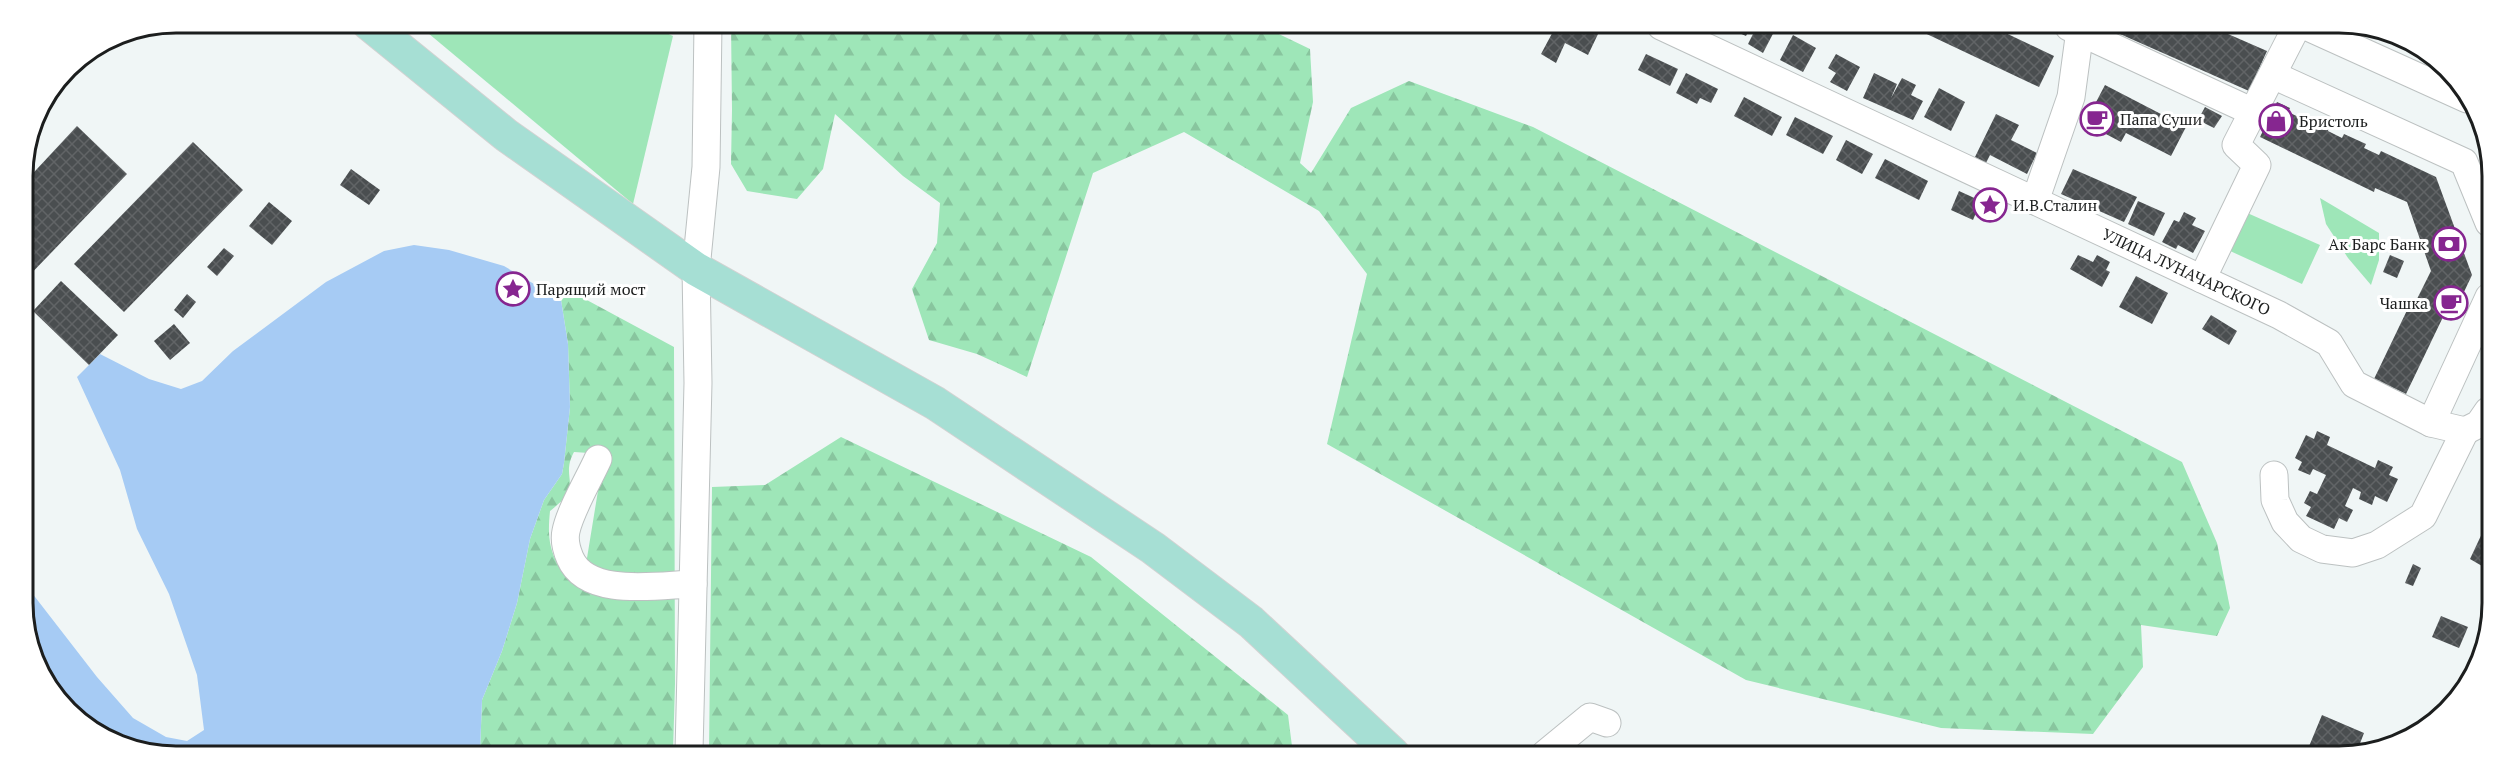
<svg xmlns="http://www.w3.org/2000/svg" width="2515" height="779" font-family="'PT Serif',serif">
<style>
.green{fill:#9ee6b8}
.forest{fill:url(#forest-firs);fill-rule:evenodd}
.water{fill:#a6cbf4}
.building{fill:url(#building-cross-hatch)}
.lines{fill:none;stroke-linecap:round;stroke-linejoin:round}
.minor-casing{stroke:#bcc1c1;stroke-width:29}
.major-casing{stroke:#d2d2d2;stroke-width:35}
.minor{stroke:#fff;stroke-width:27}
.major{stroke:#a6dfd4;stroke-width:33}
.labels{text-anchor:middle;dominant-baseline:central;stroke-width:6;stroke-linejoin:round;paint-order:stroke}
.poi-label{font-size:16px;fill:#1c1e1e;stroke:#fff;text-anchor:start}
.street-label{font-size:16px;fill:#1c1e1e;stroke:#fff}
.rim{fill:none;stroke:#1c1e1e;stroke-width:3}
</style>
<defs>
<pattern id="forest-firs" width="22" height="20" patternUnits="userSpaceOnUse" patternTransform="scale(1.5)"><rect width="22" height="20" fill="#9ee6b8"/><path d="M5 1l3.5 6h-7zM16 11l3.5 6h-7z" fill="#88c59e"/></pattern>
<pattern id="building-cross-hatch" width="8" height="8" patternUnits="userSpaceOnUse" patternTransform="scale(1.5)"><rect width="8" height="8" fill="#4a4e50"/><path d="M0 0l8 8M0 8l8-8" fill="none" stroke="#616466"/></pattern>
</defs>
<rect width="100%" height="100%" fill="#f0f6f6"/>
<g class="green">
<path d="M 416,23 L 646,24 L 673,36 L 633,204 Z"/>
<path d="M 2320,198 L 2379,233 L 2379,260 L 2371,285 L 2348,258 L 2326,224 Z"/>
<path d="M 2245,212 L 2320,245 L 2302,284 L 2228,250 Z"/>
</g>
<g class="forest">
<path d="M 731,24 L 1260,25 L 1310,49 L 1313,102 L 1300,163 L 1311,173 L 1351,108 L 1409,81 L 1533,127 L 2182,462 L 2217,543 L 2230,608 L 2217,636 L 2141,625 L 2143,667 L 2093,734 L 1941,728 L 1746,680 L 1327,444 L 1367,274 L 1319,211 L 1184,132 L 1093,173 L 1027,377 L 977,354 L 929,340 L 912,289 L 937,243 L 940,203 L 903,176 L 835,114 L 823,169 L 797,199 L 747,191 L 731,164 L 732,110 Z"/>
<path d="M 572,292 L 674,347 L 675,684 L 673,752 L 480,752 L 482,700 L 502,651 L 517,603 L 530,539 L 544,500 L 562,474 L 564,463 L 570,407 L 568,344 L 561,300 ZM 574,452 L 604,454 L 587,558 L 558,565 C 548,546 548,532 550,511 C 586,484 559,480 574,452 Z"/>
<path d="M 841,437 L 1091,557 L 1288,715 L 1293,754 L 709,752 L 712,487 L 765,485 Z"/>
</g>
<path class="water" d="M 414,245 L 449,250 L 504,266 L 561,300 L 568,344 L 570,407 L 564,463 L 562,474 L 544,500 L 530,539 L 517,603 L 502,651 L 482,700 L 480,752 L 136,751 L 61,705 L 25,633 L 25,584 L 97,677 L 133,718 L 166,737 L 187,741 L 204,730 L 197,675 L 169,594 L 137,529 L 120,470 L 77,377 L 100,354 L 149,379 L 181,389 L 202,381 L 233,351 L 326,282 L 384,251 Z"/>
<g class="building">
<path d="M 1556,26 L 1586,26 L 1599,32 L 1588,55 L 1565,43 L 1556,63 L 1541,54 Z"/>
<path d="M 1723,26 L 1751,26 L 1746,36 Z"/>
<path d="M 1757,26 L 1777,26 L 1763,53 L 1748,44 Z"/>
<path d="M 1912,27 L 1993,27 L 2054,56 L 2039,87 Z"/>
<path d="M 2104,27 L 2212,27 L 2267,51 L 2249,91 Z"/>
<path d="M 1793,35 L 1816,48 L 1803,72 L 1780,60 Z"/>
<path d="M 1646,54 L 1678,69 L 1670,86 L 1638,70 Z"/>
<path d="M 1836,54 L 1860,67 L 1847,91 L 1830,82 L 1836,73 L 1828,68 Z"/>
<path d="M 1686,73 L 1718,89 L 1711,103 L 1700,98 L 1697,104 L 1676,93 Z"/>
<path d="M 1874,73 L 1897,84 L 1891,98 L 1902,78 L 1916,85 L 1911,95 L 1923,101 L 1913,120 L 1863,98 Z"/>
<path d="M 2105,85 L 2186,127 L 2171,156 L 2126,133 L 2121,142 L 2085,123 Z"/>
<path d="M 1939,88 L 1965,102 L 1951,131 L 1924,117 Z"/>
<path d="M 1744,97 L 1782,117 L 1772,136 L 1734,116 Z"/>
<path d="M 2277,102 L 2290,108 L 2288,112 L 2305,120 L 2306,116 L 2329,127 L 2328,131 L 2342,138 L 2344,134 L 2366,144 L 2364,148 L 2379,155 L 2381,151 L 2436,177 L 2472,275 L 2463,294 L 2460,292 L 2447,319 L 2443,317 L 2406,394 L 2374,379 L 2411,302 L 2415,303 L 2431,271 L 2407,202 L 2375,188 L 2374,192 L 2260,137 Z"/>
<path d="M 2205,107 L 2222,116 L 2214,128 L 2198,120 Z"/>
<path d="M 1996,114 L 2019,125 L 2011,140 L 2037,153 L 2027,174 L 1990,155 L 1986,163 L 1975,157 Z"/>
<path d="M 1795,117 L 1833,136 L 1823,154 L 1786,135 Z"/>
<path d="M 77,126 L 127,174 L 23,282 L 23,184 Z"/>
<path d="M 1846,140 L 1873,154 L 1862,174 L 1836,160 Z"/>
<path d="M 193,142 L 243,190 L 124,312 L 74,264 Z"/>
<path d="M 1885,159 L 1928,181 L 1919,200 L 1875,178 Z"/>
<path d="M 351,169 L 380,190 L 369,205 L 340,185 Z"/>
<path d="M 2073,169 L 2137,197 L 2124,222 L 2061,194 Z"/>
<path d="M 1959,191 L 1981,201 L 1973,220 L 1951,210 Z"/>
<path d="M 2138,201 L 2165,213 L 2154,236 L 2128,224 Z"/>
<path d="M 269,202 L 292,221 L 272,245 L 249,226 Z"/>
<path d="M 2184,212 L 2196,218 L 2192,225 L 2205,231 L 2193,253 L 2178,245 L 2176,249 L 2162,242 L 2174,220 L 2179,222 Z"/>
<path d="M 224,248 L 234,256 L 217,276 L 207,267 Z"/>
<path d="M 2078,255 L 2093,262 L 2097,255 L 2110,262 L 2106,270 L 2110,272 L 2102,287 L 2070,269 Z"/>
<path d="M 2390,255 L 2404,261 L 2397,278 L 2383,272 Z"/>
<path d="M 2136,276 L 2168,293 L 2152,324 L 2119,307 Z"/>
<path d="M 61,281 L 118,335 L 89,365 L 33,311 Z"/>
<path d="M 187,294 L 196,302 L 183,318 L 174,310 Z"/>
<path d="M 2211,315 L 2237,331 L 2229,345 L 2202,329 Z"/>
<path d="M 174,324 L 190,343 L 170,360 L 154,341 Z"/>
<path d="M 2317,431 L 2330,437 L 2327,445 L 2375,468 L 2378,460 L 2393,467 L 2389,475 L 2398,479 L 2387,502 L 2375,496 L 2372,505 L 2359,499 L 2361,492 L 2353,488 L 2345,506 L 2353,510 L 2347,522 L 2339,518 L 2334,529 L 2306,516 L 2311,507 L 2304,503 L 2310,491 L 2317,494 L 2326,475 L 2313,469 L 2310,475 L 2298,470 L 2302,462 L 2295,458 L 2306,435 L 2314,439 Z"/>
<path d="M 2485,527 L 2488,528 L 2488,554 L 2482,566 L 2470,559 Z"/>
<path d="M 2413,564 L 2421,568 L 2413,586 L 2405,583 Z"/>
<path d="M 2441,616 L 2468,627 L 2459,648 L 2432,637 Z"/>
<path d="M 2322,715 L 2364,733 L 2359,746 L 2367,750 L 2349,756 L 2305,756 Z"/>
</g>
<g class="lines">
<g class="minor-casing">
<g id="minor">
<path id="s1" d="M 1661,26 L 2279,315 L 2329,343 L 2354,384 L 2431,423 L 2465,431"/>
<path d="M 2069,27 L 2253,112"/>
<path d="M 2310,28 L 2467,99"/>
<path d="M 2273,75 L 2464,162 L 2489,223"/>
<path d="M 2035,201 L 2071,97 L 2080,30"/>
<path d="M 2202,279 L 2257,165 L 2236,145 L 2296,28"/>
<path d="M 2431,423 L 2489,297"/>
<path d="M 2465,431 L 2479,424 L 2488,411"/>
<path d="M 598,459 C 589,479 570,511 566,531 C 564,540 567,551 570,558 C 587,598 658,585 693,584"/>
<path d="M 2274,475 L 2275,500 L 2285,522 L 2301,539 L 2322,549 L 2353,553 L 2377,545 L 2423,516 L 2465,431"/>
<path d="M 689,752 L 698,383 L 696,269 L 706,167 L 708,24"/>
<path d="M 1545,754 L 1590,717 L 1607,723"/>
</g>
</g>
<g class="major-casing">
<path id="major" d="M 368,23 L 506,135 L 696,269 L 935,403 L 1153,548 L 1251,622 L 1393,754"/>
</g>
<use href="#minor" class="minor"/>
<use href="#major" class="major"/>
</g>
<defs>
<g id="cafe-ring" transform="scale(1.725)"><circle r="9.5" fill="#fff" stroke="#862690" stroke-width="1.5"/><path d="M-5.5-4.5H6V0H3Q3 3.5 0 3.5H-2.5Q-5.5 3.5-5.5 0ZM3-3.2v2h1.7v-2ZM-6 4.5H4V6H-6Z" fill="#862690"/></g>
<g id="shop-ring" transform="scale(1.725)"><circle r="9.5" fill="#fff" stroke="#862690" stroke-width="1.5"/><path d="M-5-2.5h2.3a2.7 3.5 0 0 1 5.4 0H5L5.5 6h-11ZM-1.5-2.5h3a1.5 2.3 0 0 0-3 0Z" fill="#862690"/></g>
<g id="sight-ring" transform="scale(1.725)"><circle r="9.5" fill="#fff" stroke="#862690" stroke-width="1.5"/><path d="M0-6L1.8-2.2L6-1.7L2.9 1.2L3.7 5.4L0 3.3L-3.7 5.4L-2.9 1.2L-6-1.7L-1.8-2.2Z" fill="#862690"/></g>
<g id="bank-ring" transform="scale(1.725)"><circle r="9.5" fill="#fff" stroke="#862690" stroke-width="1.5"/><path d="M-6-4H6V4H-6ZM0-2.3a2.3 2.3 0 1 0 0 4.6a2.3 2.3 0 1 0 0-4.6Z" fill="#862690"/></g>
</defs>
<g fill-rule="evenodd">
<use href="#cafe-ring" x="2097" y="119"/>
<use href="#shop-ring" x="2276" y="121"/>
<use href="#sight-ring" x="1990" y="205"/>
<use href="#bank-ring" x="2449" y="244"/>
<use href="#sight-ring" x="513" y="289"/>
<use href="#cafe-ring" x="2451" y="303"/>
</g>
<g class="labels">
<g class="poi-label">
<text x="2120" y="119">Папа Суши</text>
<text x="2299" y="121">Бристоль</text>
<text x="2013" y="205">И.В.Сталин</text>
<text x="2426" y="244" text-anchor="end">Ак Барс Банк</text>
<text x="536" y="289">Парящий мост</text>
<text x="2428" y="303" text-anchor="end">Чашка</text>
</g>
<g class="street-label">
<text stroke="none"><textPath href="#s1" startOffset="580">УЛИЦА ЛУНАЧАРСКОГО</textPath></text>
</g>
</g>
<path d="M0 0H2515V779H0ZM176 33H2339A143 143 0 0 1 2482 176V603A143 143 0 0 1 2339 746H176A143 143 0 0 1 33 603V176A143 143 0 0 1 176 33Z" fill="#fff" fill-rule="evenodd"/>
<path class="rim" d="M176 33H2339A143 143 0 0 1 2482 176V603A143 143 0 0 1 2339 746H176A143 143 0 0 1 33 603V176A143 143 0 0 1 176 33Z"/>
</svg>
